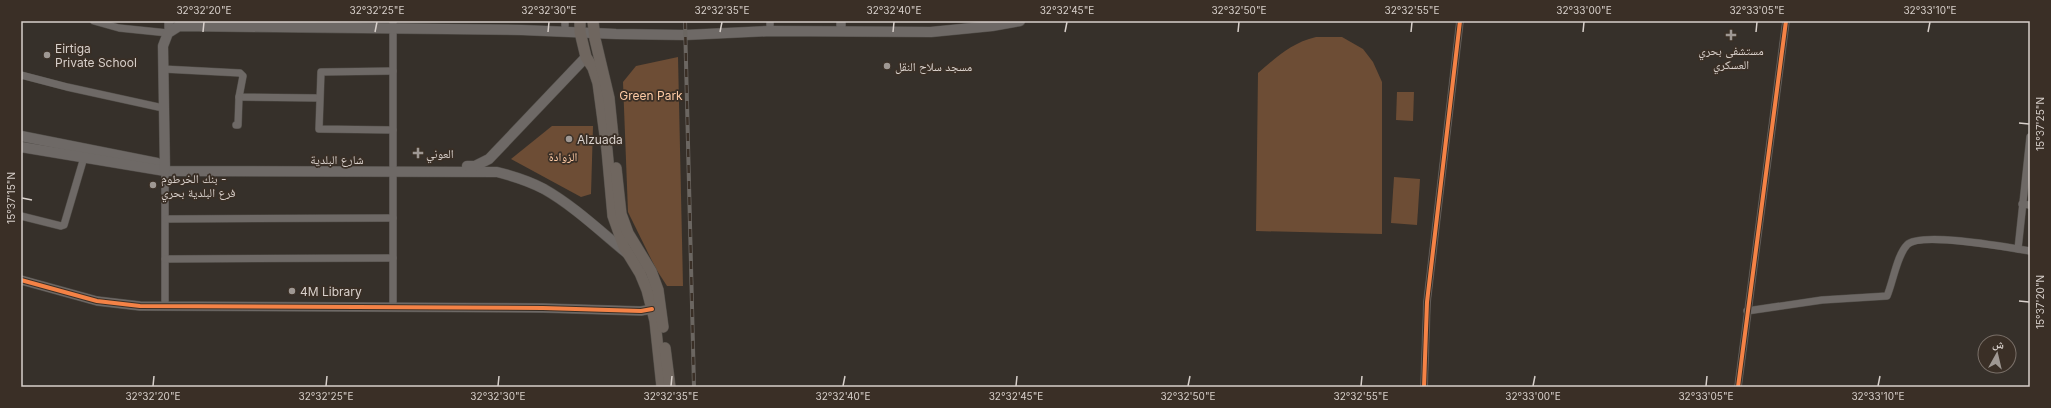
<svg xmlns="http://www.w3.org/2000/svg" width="2051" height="408" font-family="Inter,'Noto Naskh Arabic',sans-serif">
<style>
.green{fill:#6d4d35}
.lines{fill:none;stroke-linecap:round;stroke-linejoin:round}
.minor-casing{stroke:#514d48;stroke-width:8}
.tertiary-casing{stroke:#514d48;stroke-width:10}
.secondary-casing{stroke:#514d48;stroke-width:11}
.primary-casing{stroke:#514d48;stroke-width:12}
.minor{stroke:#6e6966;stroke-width:7}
.tertiary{stroke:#6e6966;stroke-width:9}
.secondary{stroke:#6e6966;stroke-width:10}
.primary{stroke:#6f665f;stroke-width:11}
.rail-casing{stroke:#6b6661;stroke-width:4}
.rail{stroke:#3a2f26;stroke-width:2.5;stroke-dasharray:8;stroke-linecap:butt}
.cycleway-casing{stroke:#3a2f26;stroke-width:6}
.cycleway{stroke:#f48246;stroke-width:4}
.ticks{fill:none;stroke:#d8d0cb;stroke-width:1.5}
.poi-dot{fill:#9f9893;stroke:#3a2f26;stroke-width:1.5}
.labels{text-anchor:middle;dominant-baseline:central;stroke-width:3.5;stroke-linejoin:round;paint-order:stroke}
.poi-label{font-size:12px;fill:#d8d0cb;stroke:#3a2f26;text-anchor:start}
.park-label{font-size:12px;fill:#ffcba5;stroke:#3a2f26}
.street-label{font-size:12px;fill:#d8d0cb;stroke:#3a2f26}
.neatline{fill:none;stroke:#d8d0cb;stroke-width:1.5}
.ticks-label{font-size:10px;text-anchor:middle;fill:#d8d0cb}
</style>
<rect width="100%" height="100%" fill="#36302a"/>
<g class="green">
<path d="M 1316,37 L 1342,37 L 1363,49 L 1373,62 L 1382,82 L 1382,234 L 1256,231 L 1258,73 C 1277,57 1291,43 1316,37 Z"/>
<path d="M 678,57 L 683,286 L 667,286 L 656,269 L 628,212 L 623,82 L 636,66 Z"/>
<path d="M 1397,92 L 1414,92 L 1413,121 L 1396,120 Z"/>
<path d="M 552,126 L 593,126 L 591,194 L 581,197 L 511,159 Z"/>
<path d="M 1394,177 L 1420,179 L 1417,225 L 1391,223 Z"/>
</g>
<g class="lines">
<g class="minor-casing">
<g id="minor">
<path d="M 94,21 L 119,28 L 168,33"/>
<path d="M 770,21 L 770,31"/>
<path d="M 565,32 L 565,21"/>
<path d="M 163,69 L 240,73 L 243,76 L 239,97 L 319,98"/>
<path d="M 21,75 L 67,87 L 163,108"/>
<path d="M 236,125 L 238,125 L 239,97"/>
<path d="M 393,130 L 319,129 L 321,72 L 393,71"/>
<path d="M 2030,137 L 2018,249 L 2030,251"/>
<path d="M 165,171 L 165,306"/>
<path d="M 2022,204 L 2030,205"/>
<path d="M 21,216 L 61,226 L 64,225 L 85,154"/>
<path d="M 166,219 L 393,218"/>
<path d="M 165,259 L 393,258"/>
<path d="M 393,307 L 393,21"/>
<path d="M 1747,311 L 1822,300 L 1887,296 C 1893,282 1897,255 1907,245 C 1919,232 1999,246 2018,249"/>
<path d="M 1424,387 L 1427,302 L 1460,21"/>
<path d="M 1738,387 L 1786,21"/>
</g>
</g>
<g class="tertiary-casing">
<g id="tertiary">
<path d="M 169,21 L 169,31"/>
<path d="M 841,31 L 841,21"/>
<path d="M 21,280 L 97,301 L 140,306 L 543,308 L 641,311 L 652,309"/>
</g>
</g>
<g class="secondary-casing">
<g id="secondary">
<path d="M 21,136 L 157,163"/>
<path d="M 21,147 L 165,171 L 497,172 C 513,176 529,181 544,189 C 574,206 601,232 628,254"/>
<path d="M 467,166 L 475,166 L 489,159 L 586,57"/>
<path d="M 165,171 L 163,46 L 168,33 L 179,26 L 522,30 L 616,34 L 685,35 L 770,31 L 931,32 L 992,26 L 1020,21"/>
</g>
</g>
<g class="primary-casing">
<g id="primary">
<path d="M 580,21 L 580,32 L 586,57 L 593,68 L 598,83 L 607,150 L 613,216 L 624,247 L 640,273 L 647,290 L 655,321 L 662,387"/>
<path d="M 593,21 L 595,39 L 609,98 L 613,137"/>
<path d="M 616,168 L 621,214 L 628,233 L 651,271 L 658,290 L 663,327"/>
<path d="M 665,348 L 670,387"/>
</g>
</g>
<use href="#minor" class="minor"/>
<use href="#tertiary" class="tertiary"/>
<use href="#secondary" class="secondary"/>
<use href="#primary" class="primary"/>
<g class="rail-casing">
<path id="rail" d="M 685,21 L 694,387"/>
</g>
<use href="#rail" class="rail"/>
<g class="cycleway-casing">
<g id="cycleway">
<path d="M 21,280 L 97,301 L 140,306 L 543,308 L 641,311 L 652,309"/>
<path d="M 1424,387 L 1427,302 L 1460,21"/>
<path d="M 1738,387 L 1786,21"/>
</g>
</g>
<use href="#cycleway" class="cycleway"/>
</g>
<path class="ticks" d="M 203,32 L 204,22M 375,32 L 377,22M 548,32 L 549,22M 720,32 L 722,22M 893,32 L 894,22M 1065,32 L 1067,22M 1238,32 L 1239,22M 1411,32 L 1412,22M 1583,32 L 1584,22M 1756,32 L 1757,22M 1928,32 L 1930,22M 2019,123 L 2029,124M 22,198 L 32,200M 2019,301 L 2029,302M 153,386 L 154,376M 326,386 L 327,376M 498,386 L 499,376M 671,386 L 672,376M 843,386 L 845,376M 1016,386 L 1017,376M 1188,386 L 1190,376M 1361,386 L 1362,376M 1533,386 L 1535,376M 1706,386 L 1707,376M 1878,386 L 1880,376"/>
<g class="poi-dot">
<path d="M1729 29h4v4h4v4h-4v4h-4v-4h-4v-4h4z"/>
<circle cx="47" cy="55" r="4"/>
<circle cx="887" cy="66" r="4"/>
<circle cx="569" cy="139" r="4"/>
<path d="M416 147h4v4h4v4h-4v4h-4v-4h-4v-4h4z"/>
<circle cx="153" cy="185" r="4"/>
<circle cx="292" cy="291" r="4"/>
</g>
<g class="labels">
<g class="poi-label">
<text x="55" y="48">Eirtiga<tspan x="55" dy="14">Private School</tspan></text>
<text x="1731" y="50" text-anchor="middle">مستشفى بحري<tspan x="1731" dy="14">العسكري</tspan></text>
<text x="895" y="66">مسجد سلاح النقل</text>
<text x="577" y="139">Alzuada</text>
<text x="426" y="153">العوني</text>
<text x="161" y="178">بنك الخرطوم -<tspan x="161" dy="14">فرع البلدية بحري</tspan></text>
<text x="300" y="291">4M Library</text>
</g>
<g class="park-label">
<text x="651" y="95">Green Park</text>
<text x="563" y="156">الزوادة</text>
</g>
<g class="street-label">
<text x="337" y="159">شارع البلدية</text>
</g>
</g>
<rect width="2051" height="408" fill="none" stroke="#3a2f26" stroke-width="44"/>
<g transform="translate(1997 354) rotate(8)"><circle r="19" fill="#3a2f26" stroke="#796f68"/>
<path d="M0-3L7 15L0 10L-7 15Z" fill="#9f9893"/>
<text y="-6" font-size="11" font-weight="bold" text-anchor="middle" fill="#d8d0cb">ش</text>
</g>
<rect x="22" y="22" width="2007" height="364" class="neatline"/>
<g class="ticks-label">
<text x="204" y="14">32°32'20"E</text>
<text x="377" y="14">32°32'25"E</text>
<text x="549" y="14">32°32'30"E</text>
<text x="722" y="14">32°32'35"E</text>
<text x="894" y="14">32°32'40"E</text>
<text x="1067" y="14">32°32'45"E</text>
<text x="1239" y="14">32°32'50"E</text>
<text x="1412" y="14">32°32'55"E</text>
<text x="1584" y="14">32°33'00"E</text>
<text x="1757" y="14">32°33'05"E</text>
<text x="1930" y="14">32°33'10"E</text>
<text transform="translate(2040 124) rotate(-90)" y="4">15°37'25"N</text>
<text transform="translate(11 198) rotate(-90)" y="4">15°37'15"N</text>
<text transform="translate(2040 302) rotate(-90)" y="4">15°37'20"N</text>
<text x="153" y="400">32°32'20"E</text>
<text x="326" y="400">32°32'25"E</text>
<text x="498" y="400">32°32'30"E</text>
<text x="671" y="400">32°32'35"E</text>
<text x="843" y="400">32°32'40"E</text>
<text x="1016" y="400">32°32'45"E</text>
<text x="1188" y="400">32°32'50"E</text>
<text x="1361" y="400">32°32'55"E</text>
<text x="1533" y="400">32°33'00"E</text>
<text x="1706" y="400">32°33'05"E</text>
<text x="1878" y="400">32°33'10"E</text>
</g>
</svg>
